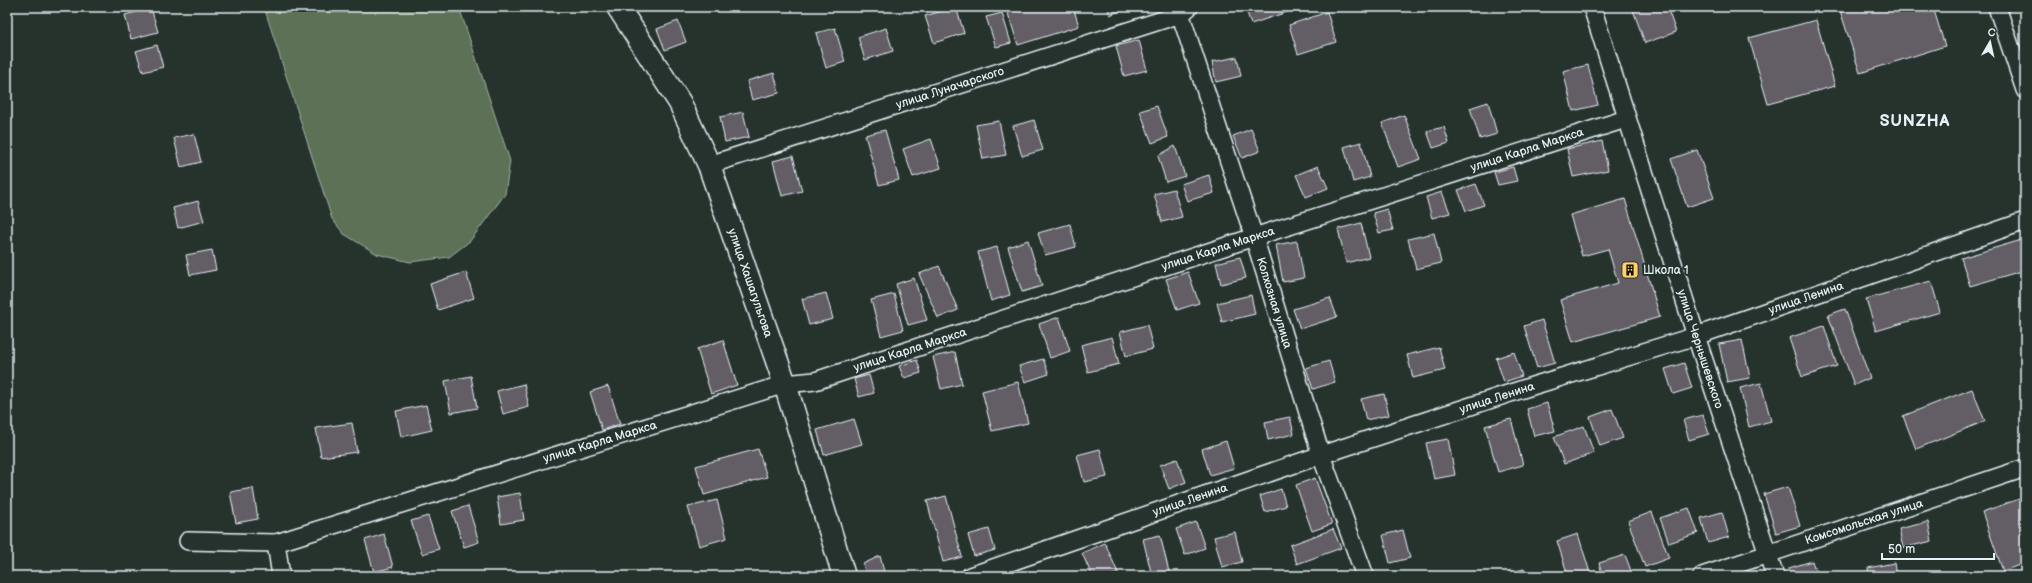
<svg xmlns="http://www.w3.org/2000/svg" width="2032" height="583" font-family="'Balsamiq Sans',sans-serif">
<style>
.green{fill:#5c7154;stroke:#a2b1a6}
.building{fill:#645d66;stroke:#e8f1f8}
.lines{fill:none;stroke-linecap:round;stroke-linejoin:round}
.minor-casing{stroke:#e8f1f8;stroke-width:20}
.secondary-casing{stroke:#e8f1f8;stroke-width:25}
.minor{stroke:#26332d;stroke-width:17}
.secondary{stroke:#26332d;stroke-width:22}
.labels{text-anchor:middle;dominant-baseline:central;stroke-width:4;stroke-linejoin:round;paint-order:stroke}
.street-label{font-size:12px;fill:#e8f1f8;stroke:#26332d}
.poi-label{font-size:12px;fill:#e8f1f8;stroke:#26332d;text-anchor:start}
.district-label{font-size:16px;font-weight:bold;letter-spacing:1px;fill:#e8f1f8;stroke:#26332d}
</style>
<rect width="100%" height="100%" fill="#26332d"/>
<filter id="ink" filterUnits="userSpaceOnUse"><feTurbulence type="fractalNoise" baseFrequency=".025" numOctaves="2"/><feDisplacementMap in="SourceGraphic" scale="8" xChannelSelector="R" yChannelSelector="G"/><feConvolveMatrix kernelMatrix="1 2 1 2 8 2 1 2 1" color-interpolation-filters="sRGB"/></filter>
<g filter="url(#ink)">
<path class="green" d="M 264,7 L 459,7 L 510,161 L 505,194 L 470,241 L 449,257 L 410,262 L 377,254 L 344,234 L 332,219 Z"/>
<g class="building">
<path d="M 956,7 L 964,33 L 934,43 L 925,16 Z"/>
<path d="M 1006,7 L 1073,7 L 1079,26 L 1018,45 Z"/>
<path d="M 1107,7 L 1129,7 L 1110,15 Z"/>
<path d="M 1245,7 L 1292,7 L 1293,10 L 1251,24 Z"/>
<path d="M 1642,7 L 1667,7 L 1676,32 L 1645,43 L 1633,10 Z"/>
<path d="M 1839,7 L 1933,7 L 1945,46 L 1860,73 Z"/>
<path d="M 151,8 L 158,32 L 131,39 L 125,15 Z"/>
<path d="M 1327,12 L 1336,42 L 1298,54 L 1289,25 Z"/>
<path d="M 1002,13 L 1011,43 L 996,47 L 986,17 Z"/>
<path d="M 1816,20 L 1835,86 L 1768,104 L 1749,38 Z"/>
<path d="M 678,21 L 686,42 L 665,50 L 657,29 Z"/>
<path d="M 835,28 L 845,62 L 826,68 L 816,33 Z"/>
<path d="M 886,28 L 893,51 L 865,60 L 858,37 Z"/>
<path d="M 1139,40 L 1147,70 L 1124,76 L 1116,46 Z"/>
<path d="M 157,45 L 163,67 L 143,72 L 136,51 Z"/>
<path d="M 1237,57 L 1241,76 L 1216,82 L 1212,62 Z"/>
<path d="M 1588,65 L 1598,105 L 1573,111 L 1563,71 Z"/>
<path d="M 774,73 L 779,93 L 752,100 L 747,81 Z"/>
<path d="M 1488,102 L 1497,134 L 1480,139 L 1470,108 Z"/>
<path d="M 1157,106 L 1168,137 L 1152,143 L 1140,111 Z"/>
<path d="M 743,112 L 749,137 L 725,142 L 720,117 Z"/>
<path d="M 1404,115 L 1421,159 L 1398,167 L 1382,123 Z"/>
<path d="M 1034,120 L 1043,150 L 1022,156 L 1013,126 Z"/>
<path d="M 999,121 L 1006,155 L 983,159 L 976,125 Z"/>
<path d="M 1444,127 L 1449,143 L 1433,148 L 1427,131 Z"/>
<path d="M 1251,129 L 1260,151 L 1242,158 L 1233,136 Z"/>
<path d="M 885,130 L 899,180 L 879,185 L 865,135 Z"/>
<path d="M 194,134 L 201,162 L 181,167 L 174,138 Z"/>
<path d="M 931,139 L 941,168 L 913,177 L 903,149 Z"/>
<path d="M 1602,141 L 1608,170 L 1573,177 L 1567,149 Z"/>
<path d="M 1361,142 L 1370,177 L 1353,182 L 1344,147 Z"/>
<path d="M 1175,146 L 1185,176 L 1166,182 L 1158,156 Z"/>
<path d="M 1697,150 L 1714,198 L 1687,207 L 1671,159 Z"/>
<path d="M 793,156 L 802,191 L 782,196 L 773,161 Z"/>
<path d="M 1318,166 L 1328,188 L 1306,197 L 1296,175 Z"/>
<path d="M 1513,167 L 1517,181 L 1498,185 L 1494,172 Z"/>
<path d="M 1209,175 L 1214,193 L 1187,201 L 1181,184 Z"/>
<path d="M 1476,184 L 1484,205 L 1466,211 L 1458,190 Z"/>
<path d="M 1174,189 L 1182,217 L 1162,222 L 1154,194 Z"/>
<path d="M 1442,192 L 1450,213 L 1432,218 L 1426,197 Z"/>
<path d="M 1625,199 L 1660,317 L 1573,342 L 1560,300 L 1618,283 L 1608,249 L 1582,256 L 1570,215 Z"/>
<path d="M 198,201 L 204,221 L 178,228 L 173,208 Z"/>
<path d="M 1387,209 L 1393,230 L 1379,233 L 1373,213 Z"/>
<path d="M 1361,223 L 1369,257 L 1346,263 L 1338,229 Z"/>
<path d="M 1070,224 L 1076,247 L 1045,255 L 1038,233 Z"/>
<path d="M 1434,233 L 1441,263 L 1416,269 L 1408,239 Z"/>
<path d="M 2025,239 L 2025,270 L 1970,286 L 1961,258 Z"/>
<path d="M 1028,240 L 1042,286 L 1022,292 L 1008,247 Z"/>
<path d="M 1297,241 L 1304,278 L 1283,282 L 1276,245 Z"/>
<path d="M 997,247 L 1010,295 L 991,301 L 978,252 Z"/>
<path d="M 212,250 L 216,270 L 190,275 L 186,255 Z"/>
<path d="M 1240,257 L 1246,278 L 1221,284 L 1216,263 Z"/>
<path d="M 939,266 L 958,310 L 938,318 L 919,274 Z"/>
<path d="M 466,272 L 474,298 L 438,310 L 430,284 Z"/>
<path d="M 1188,272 L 1199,303 L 1177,310 L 1166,279 Z"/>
<path d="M 914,278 L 927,320 L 908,325 L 896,284 Z"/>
<path d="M 1931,281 L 1940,312 L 1876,331 L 1866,299 Z"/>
<path d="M 826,293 L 833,319 L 809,325 L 802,299 Z"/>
<path d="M 894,294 L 903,330 L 881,336 L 871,300 Z"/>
<path d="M 1251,295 L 1255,314 L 1222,322 L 1217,303 Z"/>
<path d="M 1330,298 L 1337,317 L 1300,329 L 1293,309 Z"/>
<path d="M 1845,309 L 1870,378 L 1854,385 L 1828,315 Z"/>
<path d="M 1059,317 L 1070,351 L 1050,358 L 1039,324 Z"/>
<path d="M 1542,320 L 1555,363 L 1537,368 L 1524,326 Z"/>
<path d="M 1147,325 L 1153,349 L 1126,356 L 1120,332 Z"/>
<path d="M 1824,326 L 1837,366 L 1802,377 L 1789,338 Z"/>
<path d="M 1112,337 L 1119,364 L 1088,372 L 1081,345 Z"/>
<path d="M 723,340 L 737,385 L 711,394 L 697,349 Z"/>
<path d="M 1742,340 L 1750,378 L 1727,382 L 1719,344 Z"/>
<path d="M 1439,347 L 1445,370 L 1413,378 L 1407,355 Z"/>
<path d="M 955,352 L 962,384 L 941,389 L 933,357 Z"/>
<path d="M 1514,352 L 1522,376 L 1504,382 L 1496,358 Z"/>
<path d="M 1043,359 L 1049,374 L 1025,382 L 1019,366 Z"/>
<path d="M 917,360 L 921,373 L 904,378 L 899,366 Z"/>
<path d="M 1329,361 L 1335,382 L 1313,389 L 1306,368 Z"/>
<path d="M 1684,363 L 1692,388 L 1673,394 L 1665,369 Z"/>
<path d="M 869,375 L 874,393 L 859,397 L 854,379 Z"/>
<path d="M 471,376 L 477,408 L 451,413 L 445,381 Z"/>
<path d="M 1018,382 L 1028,423 L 992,431 L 982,391 Z"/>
<path d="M 1761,383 L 1771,421 L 1749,427 L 1740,388 Z"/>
<path d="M 524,384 L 529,407 L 503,414 L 497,391 Z"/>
<path d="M 608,386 L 620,424 L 602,430 L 590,392 Z"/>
<path d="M 1972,389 L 1985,421 L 1916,449 L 1903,416 Z"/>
<path d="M 1384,394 L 1389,415 L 1366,420 L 1361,399 Z"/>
<path d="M 1547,403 L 1555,431 L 1534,436 L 1527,409 Z"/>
<path d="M 426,405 L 432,430 L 401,437 L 396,411 Z"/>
<path d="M 1612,409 L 1623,438 L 1600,446 L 1590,417 Z"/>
<path d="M 1703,415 L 1709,434 L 1689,440 L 1683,420 Z"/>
<path d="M 1290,417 L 1294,434 L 1268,440 L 1265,422 Z"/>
<path d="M 854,419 L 862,444 L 824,455 L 817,430 Z"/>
<path d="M 1511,419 L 1523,465 L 1498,472 L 1485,426 Z"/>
<path d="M 352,423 L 357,452 L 321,457 L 316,428 Z"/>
<path d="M 1584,426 L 1594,453 L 1564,464 L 1554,437 Z"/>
<path d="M 1448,439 L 1455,475 L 1434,479 L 1426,443 Z"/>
<path d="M 1226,441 L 1234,468 L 1210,475 L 1202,449 Z"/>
<path d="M 758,449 L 767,477 L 704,495 L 696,466 Z"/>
<path d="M 1100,449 L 1107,477 L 1084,482 L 1077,455 Z"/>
<path d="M 1177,459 L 1186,482 L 1169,489 L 1160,465 Z"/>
<path d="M 1315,478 L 1332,524 L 1312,531 L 1296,485 Z"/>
<path d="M 1788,487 L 1800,526 L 1776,533 L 1764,494 Z"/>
<path d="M 253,488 L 258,519 L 236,523 L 230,492 Z"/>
<path d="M 1281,489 L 1286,506 L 1265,512 L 1260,496 Z"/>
<path d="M 520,493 L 524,520 L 501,524 L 497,497 Z"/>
<path d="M 946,496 L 962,557 L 943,562 L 927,501 Z"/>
<path d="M 2025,497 L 2025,563 L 2003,571 L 1982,512 Z"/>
<path d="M 717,500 L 727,538 L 699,546 L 688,507 Z"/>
<path d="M 468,506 L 479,542 L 464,547 L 452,511 Z"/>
<path d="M 1689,508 L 1698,533 L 1669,543 L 1660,518 Z"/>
<path d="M 1652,512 L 1669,558 L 1645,567 L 1628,521 Z"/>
<path d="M 1722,512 L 1729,537 L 1708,543 L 1701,518 Z"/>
<path d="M 428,516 L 439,549 L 422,554 L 411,521 Z"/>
<path d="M 1196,522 L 1205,548 L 1185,555 L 1176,529 Z"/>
<path d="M 1928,522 L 1932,541 L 1903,548 L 1899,529 Z"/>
<path d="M 989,529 L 995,550 L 974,556 L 968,535 Z"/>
<path d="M 1333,529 L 1341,548 L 1297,564 L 1290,545 Z"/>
<path d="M 1403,530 L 1410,558 L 1390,563 L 1383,535 Z"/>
<path d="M 1235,532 L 1242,562 L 1222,567 L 1214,537 Z"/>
<path d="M 384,534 L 393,567 L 374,572 L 365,540 Z"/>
<path d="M 1578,534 L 1591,576 L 1568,576 L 1557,541 Z"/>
<path d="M 1160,535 L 1170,576 L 1152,576 L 1143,539 Z"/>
<path d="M 1105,543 L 1118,573 L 1111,576 L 1092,576 L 1082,553 Z"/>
<path d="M 1625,555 L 1633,576 L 1603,576 L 1599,563 Z"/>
<path d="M 880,556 L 885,576 L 866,576 L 863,564 Z"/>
<path d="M 1812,561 L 1817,576 L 1791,576 L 1789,568 Z"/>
<path d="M 1894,563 L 1896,576 L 1869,576 L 1868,568 Z"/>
<path d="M 1524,569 L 1525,576 L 1498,576 Z"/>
<path d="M 786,570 L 788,576 L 765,576 Z"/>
</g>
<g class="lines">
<g class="minor-casing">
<g id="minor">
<path d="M 1178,7 L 1254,237 L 1321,455 L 1365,576"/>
<path d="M 1592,7 L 1696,336 L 1775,576"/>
<path d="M 1997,7 L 2025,90"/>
<path d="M 709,165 L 1181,14 L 1189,7"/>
<path d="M 188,541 L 276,543 L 785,384 L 815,381 L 1254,237 L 1626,119"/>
<path d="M 276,543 L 281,576"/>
<path d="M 970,576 L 1321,455 L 1529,387 L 1696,336 L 2025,221"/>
<path d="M 1702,576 L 2025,468"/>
</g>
</g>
<g class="secondary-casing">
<path id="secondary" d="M 618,7 L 680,103 L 709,165 L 785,384 L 844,576"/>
</g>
<use href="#minor" class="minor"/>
<use href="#secondary" class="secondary"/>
</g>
</g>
<defs>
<g id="building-square" transform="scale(0.9)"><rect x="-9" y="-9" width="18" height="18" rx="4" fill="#ffd166" stroke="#26332d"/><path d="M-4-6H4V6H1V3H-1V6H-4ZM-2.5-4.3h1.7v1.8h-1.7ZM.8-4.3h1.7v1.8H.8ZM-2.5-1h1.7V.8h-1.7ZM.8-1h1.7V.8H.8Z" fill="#111"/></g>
</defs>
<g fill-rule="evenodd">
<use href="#building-square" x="1630" y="270"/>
</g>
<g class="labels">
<g class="street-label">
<text transform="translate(950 88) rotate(-18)">улица Луначарского</text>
<text transform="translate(1527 150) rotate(-18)">улица Карла Маркса</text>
<text transform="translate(1218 249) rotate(-18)">улица Карла Маркса</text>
<text transform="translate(750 283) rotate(71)">улица Хашагульгова</text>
<text transform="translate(1806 298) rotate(-19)">улица Ленина</text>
<text transform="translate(1274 303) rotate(73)">Колхозная улица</text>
<text transform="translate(1700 349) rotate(72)">улица Чернышевского</text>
<text transform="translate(910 350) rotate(-18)">улица Карла Маркса</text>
<text transform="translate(1497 398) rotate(-18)">улица Ленина</text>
<text transform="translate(600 442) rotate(-17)">улица Карла Маркса</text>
<text transform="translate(1190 500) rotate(-19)">улица Ленина</text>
<text transform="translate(1864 522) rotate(-18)">Комсомольская улица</text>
</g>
<g class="poi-label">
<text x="1643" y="270">Школа 1</text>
</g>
<g class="district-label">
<text x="1915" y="121">SUNZHA</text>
</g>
</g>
<rect width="2032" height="583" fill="none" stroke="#26332d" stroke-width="24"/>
<rect x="12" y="12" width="2008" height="559" fill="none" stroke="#e8f1f8" stroke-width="1.5" filter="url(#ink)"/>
<g transform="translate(1990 42) rotate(9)" stroke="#26332d" stroke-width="3" paint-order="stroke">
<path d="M0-3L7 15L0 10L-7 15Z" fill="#e8f1f8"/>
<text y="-6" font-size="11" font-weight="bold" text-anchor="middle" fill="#e8f1f8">С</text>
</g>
<path d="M1882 553v6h112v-6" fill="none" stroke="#e8f1f8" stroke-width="2"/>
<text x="1888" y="553" font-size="12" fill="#e8f1f8" stroke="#26332d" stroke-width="3" paint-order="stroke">50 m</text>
</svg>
